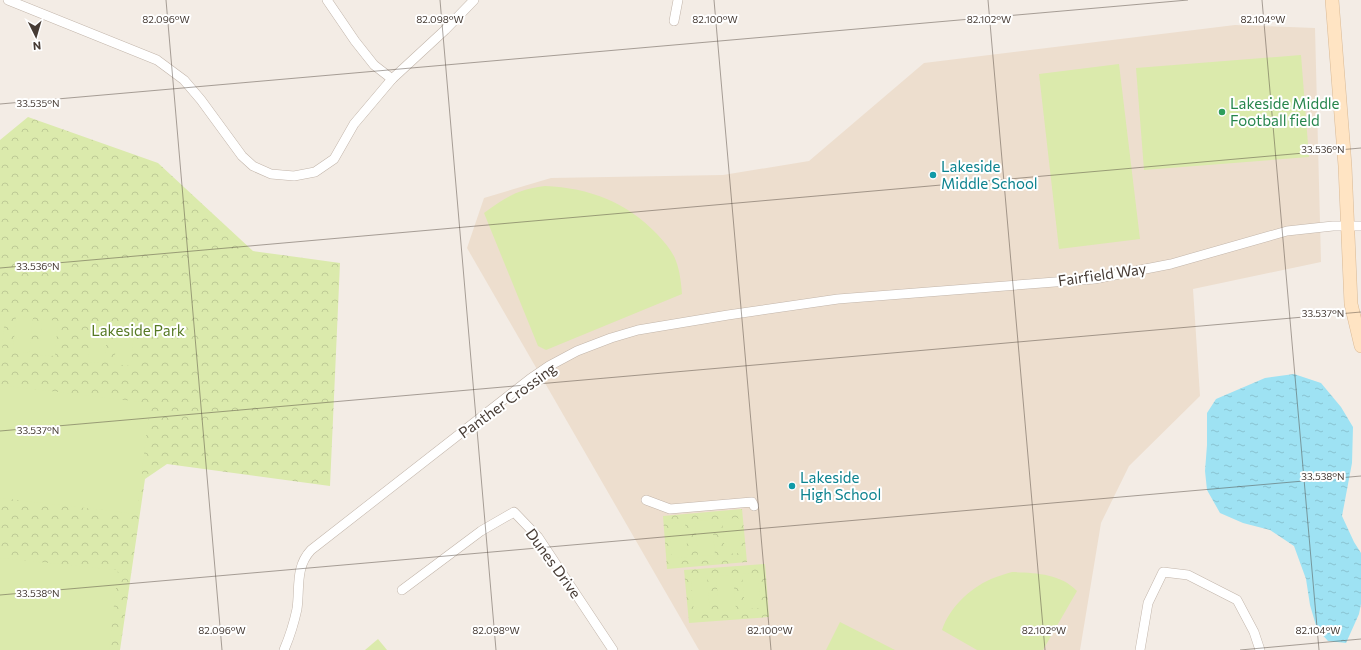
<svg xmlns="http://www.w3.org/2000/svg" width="1361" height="650" font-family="Commissioner,sans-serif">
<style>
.education{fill:#eddece}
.park{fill:url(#park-crowns)}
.pitch{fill:#dbeaac}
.water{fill:url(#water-ripples)}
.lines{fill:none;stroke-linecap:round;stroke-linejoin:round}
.street-casing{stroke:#c2b5aa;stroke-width:10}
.secondary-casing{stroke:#d9b995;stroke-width:14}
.street{stroke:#fff;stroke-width:9}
.secondary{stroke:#ffe4c3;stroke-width:13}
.ticks{fill:none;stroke:#463b34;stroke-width:1;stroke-opacity:0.45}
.leisure-dot{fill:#2e9e5b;stroke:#fff;stroke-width:1.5}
.culture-dot{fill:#0f9aa8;stroke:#fff;stroke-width:1.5}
.labels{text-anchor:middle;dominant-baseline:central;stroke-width:4;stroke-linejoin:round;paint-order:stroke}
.leisure-label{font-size:15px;fill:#27864d;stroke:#fff;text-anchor:start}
.culture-label{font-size:15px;fill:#0d838f;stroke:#fff;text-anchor:start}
.street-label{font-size:15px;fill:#463b34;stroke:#fff}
.park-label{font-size:15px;fill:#577a25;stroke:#fff}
.ticks-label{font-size:10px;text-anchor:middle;fill:#463b34;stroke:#fff;stroke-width:4;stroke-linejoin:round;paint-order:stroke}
</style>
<defs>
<pattern id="park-crowns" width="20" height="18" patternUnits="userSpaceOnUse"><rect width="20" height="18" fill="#dbeaac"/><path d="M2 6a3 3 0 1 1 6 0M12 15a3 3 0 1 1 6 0" fill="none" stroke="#bdca95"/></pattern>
<pattern id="water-ripples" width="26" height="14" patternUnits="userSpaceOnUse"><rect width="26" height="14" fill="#9ee2f3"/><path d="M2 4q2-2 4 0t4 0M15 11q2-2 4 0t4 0" fill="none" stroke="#89c3d1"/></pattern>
</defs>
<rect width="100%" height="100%" fill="#f3ece5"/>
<path class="education" d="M 1235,25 L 1315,28 L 1321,262 L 1193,289 L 1200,396 L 1129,466 L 1101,523 L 1080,650 L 699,650 L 467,248 L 484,198 L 551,178 L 723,175 L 809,161 L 924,63 Z"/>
<g class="park">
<path d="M 28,117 L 158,163 L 253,251 L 340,263 L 330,486 L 167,464 L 145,479 L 120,650 L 0,650 L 0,140 Z"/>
<path d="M 742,509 L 747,562 L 667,569 L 663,516 Z"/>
<path d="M 765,564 L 769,617 L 689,623 L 684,570 Z"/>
</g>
<g class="pitch">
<path d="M 1301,55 L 1309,157 L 1144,170 L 1136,68 Z"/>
<path d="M 1119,64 L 1140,239 L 1059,249 L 1039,74 Z"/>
<path d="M 545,186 C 590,188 626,202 657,234 C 665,243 672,250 676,261 C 680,272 681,282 682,294 L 546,350 L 538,346 L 484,213 C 505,197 519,189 545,186 Z"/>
<path d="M 0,314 L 5,315 L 2,350 L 0,350 Z"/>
<path d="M 16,316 L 33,318 L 29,353 L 13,351 Z"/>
<path d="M 42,319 L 58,321 L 55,356 L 39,355 Z"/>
<path d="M 92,326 L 108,328 L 104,363 L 88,362 Z"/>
<path d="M 118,329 L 134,331 L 131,366 L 114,364 Z"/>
<path d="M 0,385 L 150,403 L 137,514 L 0,498 Z"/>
<path d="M 738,518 L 741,553 L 725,554 L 722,519 Z"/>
<path d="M 712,520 L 715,555 L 698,556 L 695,521 Z"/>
<path d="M 685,522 L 688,557 L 672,558 L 669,523 Z"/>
<path d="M 0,558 L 118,570 L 109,650 L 0,650 Z"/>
<path d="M 1012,572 C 1035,573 1060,573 1077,591 L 1043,650 L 977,650 L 942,630 C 950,607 969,589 991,579 C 998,576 1005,574 1012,572 Z"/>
<path d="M 758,573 L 761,608 L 745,609 L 742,574 Z"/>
<path d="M 733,575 L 736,610 L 719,611 L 716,576 Z"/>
<path d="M 707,577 L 710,612 L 694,613 L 691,579 Z"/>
<path d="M 840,622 L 895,650 L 826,650 Z"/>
<path d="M 378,639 L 387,650 L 365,650 Z"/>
</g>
<path class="water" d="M 1294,374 L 1321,383 L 1341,407 L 1353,427 L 1352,463 L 1342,516 L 1354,542 L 1361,553 L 1361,604 L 1359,614 L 1346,643 L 1328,641 L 1317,629 L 1310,605 L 1306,579 L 1294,546 L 1270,530 L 1243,523 L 1220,513 L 1207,490 L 1205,471 L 1207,445 L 1207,413 L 1216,399 L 1265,378 Z"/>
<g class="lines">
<g class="street-casing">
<g id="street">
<path d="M 8,0 L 157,60 L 184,80 L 201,100 L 242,156 L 253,166 L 271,174 L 294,176 L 315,172 L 334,159 L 354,124 L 392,79 L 445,30 L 474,0"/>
<path d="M 327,0 L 355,41 L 374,65 L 392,79"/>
<path d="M 674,21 L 678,0"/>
<path d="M 646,500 L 670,509 L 752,502 L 754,506"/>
<path d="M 402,590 L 481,531 L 514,512 L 538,537 L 613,650"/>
<path d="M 284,650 C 290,636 294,623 297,609 C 300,588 295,567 311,550 L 530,379 L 549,366 L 577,351 L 611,338 L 638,330 L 728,315 L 838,299 L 1094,279 L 1171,264 L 1287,231 L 1333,226 L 1361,226"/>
<path d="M 1140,650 L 1148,603 L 1163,572 L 1188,575 L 1237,600 L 1254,632 L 1260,650"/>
</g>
</g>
<g class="secondary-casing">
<path id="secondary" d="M 1332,0 L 1345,166 L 1351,304 L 1361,346"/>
</g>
<use href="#street" class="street"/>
<use href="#secondary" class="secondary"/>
</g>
<path class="ticks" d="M 166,0 L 222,650M 440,0 L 496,650M 714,0 L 771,650M 988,0 L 1045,650M 1262,0 L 1319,650M 0,104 L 1188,0M 0,268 L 1361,148M 0,431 L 1361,312M 0,595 L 1361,476M 1240,650 L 1361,639"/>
<circle class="leisure-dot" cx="1222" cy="112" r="4"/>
<g class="culture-dot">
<circle cx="933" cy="175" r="4"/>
<circle cx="792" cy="486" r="4"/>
</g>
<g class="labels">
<g class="leisure-label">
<text x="1230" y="103">Lakeside Middle<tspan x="1230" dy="17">Football field</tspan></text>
</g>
<g class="culture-label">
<text x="941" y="166">Lakeside<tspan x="941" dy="17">Middle School</tspan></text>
<text x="800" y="477">Lakeside<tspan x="800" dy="17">High School</tspan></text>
</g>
<g class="street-label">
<text transform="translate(1102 274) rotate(-8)">Fairfield Way</text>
<text transform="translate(507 400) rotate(-36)">Panther Crossing</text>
<text transform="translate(554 563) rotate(54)">Dunes Drive</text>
</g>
<g class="park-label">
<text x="138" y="330">Lakeside Park</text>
</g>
</g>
<g class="ticks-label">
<text x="166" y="23">82.096°W</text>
<text x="440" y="23">82.098°W</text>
<text x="715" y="23">82.100°W</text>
<text x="989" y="23">82.102°W</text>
<text x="1263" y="23">82.104°W</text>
<text x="38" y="107">33.535°N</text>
<text x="1323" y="153">33.536°N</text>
<text x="38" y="270">33.536°N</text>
<text x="1323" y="317">33.537°N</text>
<text x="38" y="434">33.537°N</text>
<text x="1323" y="480">33.538°N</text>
<text x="38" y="597">33.538°N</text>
<text x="222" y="634">82.096°W</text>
<text x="496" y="634">82.098°W</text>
<text x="770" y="634">82.100°W</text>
<text x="1044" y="634">82.102°W</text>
<text x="1318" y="634">82.104°W</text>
</g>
<g transform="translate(36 36) rotate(175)" stroke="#ffffff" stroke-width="3" paint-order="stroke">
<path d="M0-3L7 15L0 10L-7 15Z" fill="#463b34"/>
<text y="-6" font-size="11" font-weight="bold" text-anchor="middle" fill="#463b34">N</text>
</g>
</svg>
